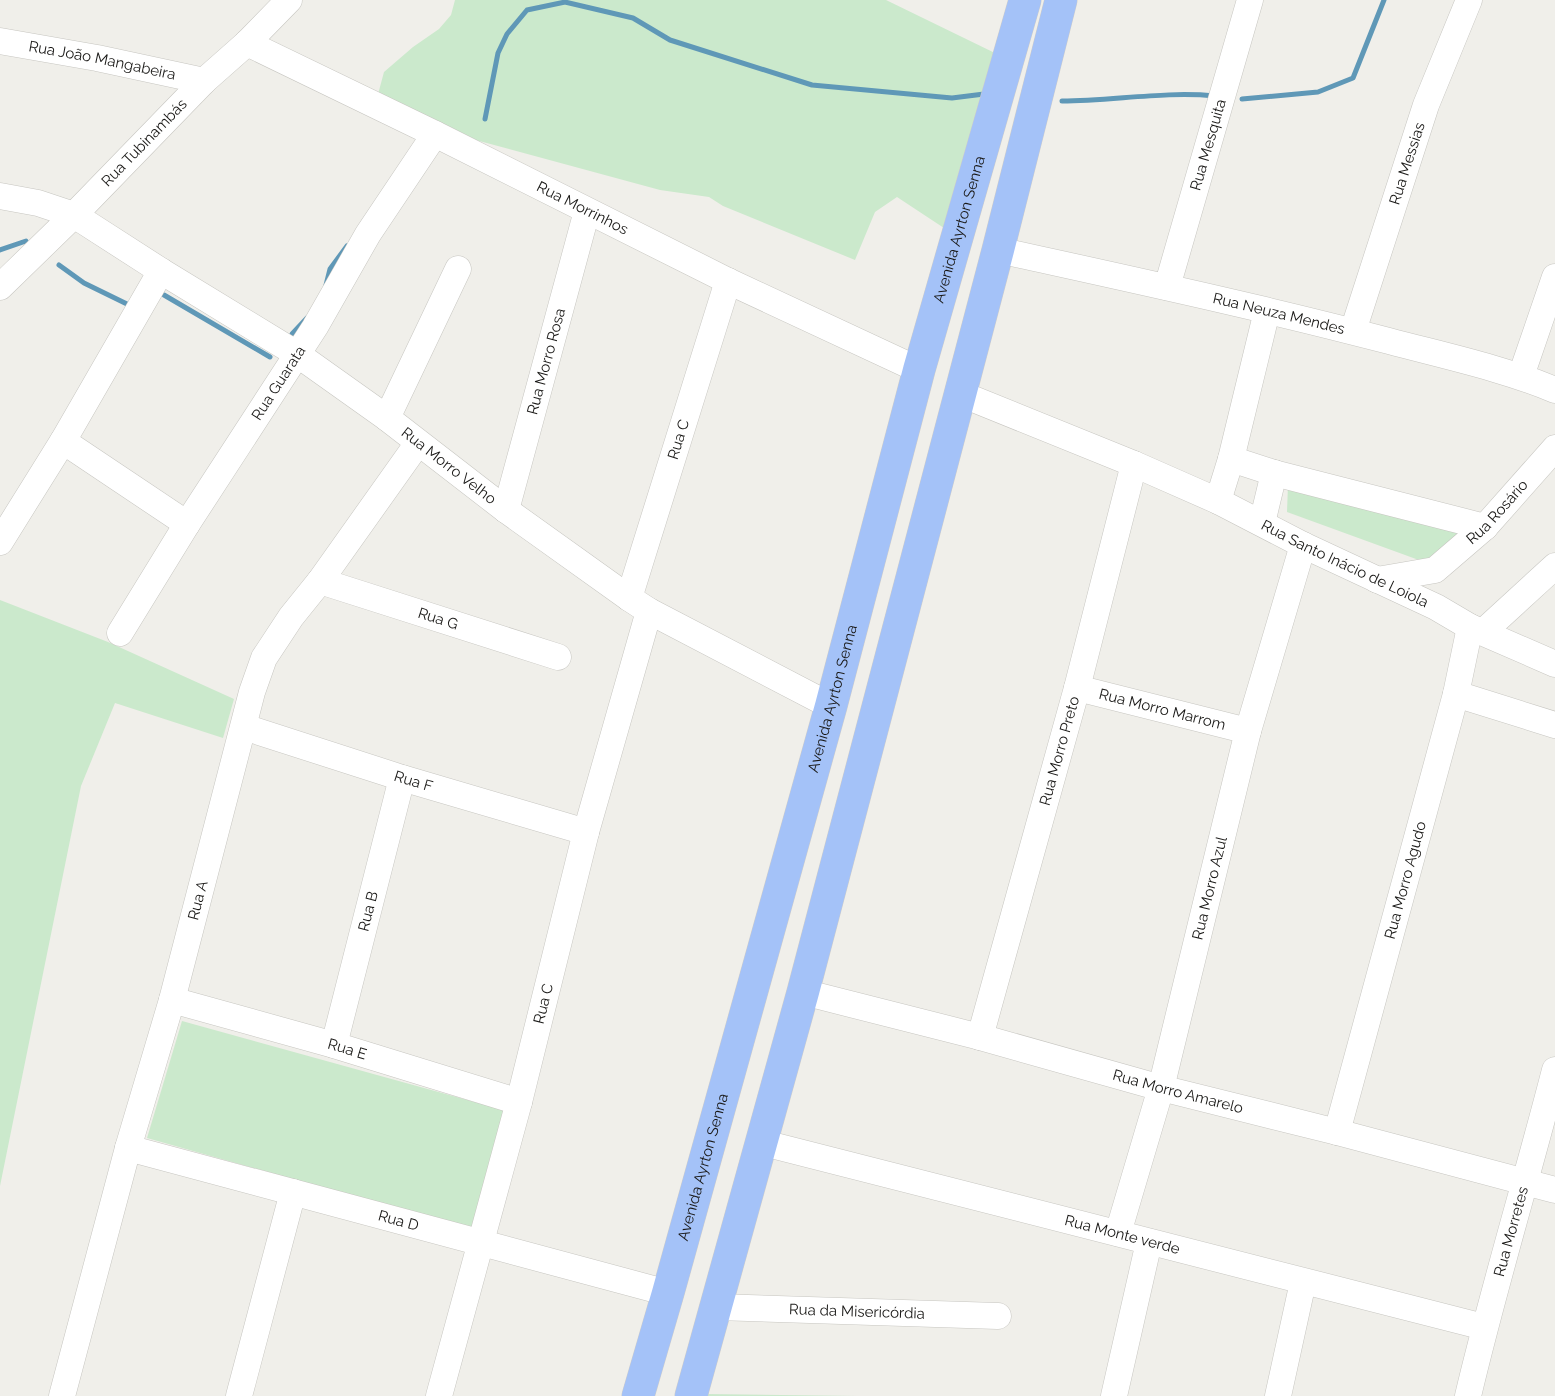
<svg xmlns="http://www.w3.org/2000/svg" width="1555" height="1396" font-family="Raleway,sans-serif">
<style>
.green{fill:#cbe9cc}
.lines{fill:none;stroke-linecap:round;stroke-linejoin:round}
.stream{stroke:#5f98b7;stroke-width:5}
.minor-casing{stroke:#c7c6c1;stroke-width:27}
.major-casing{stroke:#ccc;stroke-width:33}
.minor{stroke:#fff;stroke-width:26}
.major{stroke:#a4c2f8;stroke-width:32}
.labels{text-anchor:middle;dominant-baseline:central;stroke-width:6;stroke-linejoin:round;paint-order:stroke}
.street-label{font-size:15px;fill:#191816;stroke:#fdfcf7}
</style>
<rect width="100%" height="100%" fill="#f0efea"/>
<g class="green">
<path d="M 455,0 L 886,0 L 999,55 L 947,230 L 897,197 L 875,212 L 855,260 L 723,206 L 709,197 L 660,190 L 457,135 L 377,98 L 384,72 L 413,47 L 439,29 L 451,15 Z"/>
<path d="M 1288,485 L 1470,526 L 1427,563 L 1287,512 Z"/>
<path d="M 0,600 L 108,642 L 234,699 L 223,738 L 115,703 L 81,786 L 0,1186 Z"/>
<path d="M 182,1021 L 511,1112 L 478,1231 L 147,1138 Z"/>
<path d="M 707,1394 L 857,1396 L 707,1396 Z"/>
</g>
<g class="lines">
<g class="stream">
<path d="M 1242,99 L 1318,92 L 1353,78 L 1384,0"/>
<path d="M 1062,101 C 1113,101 1164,91 1215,96"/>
<path d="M 485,119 L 498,53 L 507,34 L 527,10 L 565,2 L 633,18 L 670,40 L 812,85 L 952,98 L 984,94"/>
<path d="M 0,250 L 26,241"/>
<path d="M 59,265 L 84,283 L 129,305"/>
<path d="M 326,285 L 330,269 L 347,246"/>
<path d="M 164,295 L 270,357"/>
<path d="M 292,334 L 307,318"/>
</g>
<g class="minor-casing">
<g id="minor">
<path id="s1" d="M 0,41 L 97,58 L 204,81"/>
<path id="s2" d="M 247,43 L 435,134 L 728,281 L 919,370"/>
<path id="s3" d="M 0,196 L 38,203 L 74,215 L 161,271 L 297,354 L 387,418 L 506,510 L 629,598 L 649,611 L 831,706"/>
<path id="s4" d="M 998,250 C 1129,279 1260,307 1389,341 C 1445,356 1502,368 1555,390"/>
<path id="s5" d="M 0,287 L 74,215 L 204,81 L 247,43 L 289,0"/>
<path id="s6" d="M 1167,287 L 1250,0"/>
<path id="s7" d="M 1353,331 L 1426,105 L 1469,0"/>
<path d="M 1521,376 L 1555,277"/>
<path id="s8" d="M 961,394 L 1134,464 L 1218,501 L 1303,545 L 1436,607 L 1470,627 L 1555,664"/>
<path d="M 387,418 L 458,269"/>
<path d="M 63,441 L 187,524"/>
<path d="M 1231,459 L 1274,473 L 1485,527"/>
<path d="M 1218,501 L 1231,459 L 1267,311"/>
<path id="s9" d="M 506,510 L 587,211"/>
<path d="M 1262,523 L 1274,473"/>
<path d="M 0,542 L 63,441 L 161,271"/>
<path id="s10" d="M 1377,580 L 1435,570 L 1485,527 L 1555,448"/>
<path id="s11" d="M 320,581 L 558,657"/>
<path id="s12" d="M 629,598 L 728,281"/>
<path d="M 1483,632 L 1555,566"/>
<path id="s13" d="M 120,633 L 187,524 L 315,327 L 368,234 L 435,134"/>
<path id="s14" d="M 1077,688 L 1248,731"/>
<path d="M 1456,694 L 1555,725"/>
<path id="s15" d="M 244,727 L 402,778 L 586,832"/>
<path id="s16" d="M 803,992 L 980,1037 L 1161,1088 L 1337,1132 L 1555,1190"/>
<path id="s17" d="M 172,1000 L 334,1045 L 519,1102"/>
<path id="s18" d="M 980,1037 L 1077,688 L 1134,464"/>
<path id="s19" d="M 334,1045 L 402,778"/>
<path id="s20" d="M 1337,1132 L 1456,694 L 1470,627"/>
<path id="s21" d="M 760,1142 L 1484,1327"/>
<path id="s22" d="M 128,1148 L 668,1293"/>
<path id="s23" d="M 1118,1233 L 1161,1088 L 1248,731 L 1303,545"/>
<path id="s24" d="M 716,1307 L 998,1316"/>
<path id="s25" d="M 62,1396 L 128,1148 L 172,1000 L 252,692 L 264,658 L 291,617 L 320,581 L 418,443"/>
<path d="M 239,1396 L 293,1192"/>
<path id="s26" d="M 439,1396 L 519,1102 L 586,832 L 649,611"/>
<path d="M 1114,1396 L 1149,1242"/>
<path d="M 1278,1396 L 1303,1282"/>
<path id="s27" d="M 1468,1396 C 1494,1286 1527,1179 1555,1070"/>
</g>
</g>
<g class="major-casing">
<g id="major">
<path id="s28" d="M 638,1396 L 668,1293 L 831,706 L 919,370 L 1025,0"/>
<path d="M 691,1396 L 803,992 L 998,250 L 1061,0"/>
</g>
</g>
<use href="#minor" class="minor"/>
<use href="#major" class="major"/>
</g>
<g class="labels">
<g class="street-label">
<text stroke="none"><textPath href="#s1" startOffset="104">Rua João Mangabeira</textPath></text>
<text stroke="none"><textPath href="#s5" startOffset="204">Rua Tubinambás</textPath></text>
<text stroke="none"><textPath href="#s6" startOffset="148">Rua Mesquita</textPath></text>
<text stroke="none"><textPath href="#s7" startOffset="176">Rua Messias</textPath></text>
<text stroke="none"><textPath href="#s2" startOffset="374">Rua Morrinhos</textPath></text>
<text stroke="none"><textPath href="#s28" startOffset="1210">Avenida Ayrton Senna</textPath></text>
<text stroke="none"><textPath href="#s4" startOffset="288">Rua Neuza Mendes</textPath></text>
<text stroke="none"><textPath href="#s9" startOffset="154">Rua Morro Rosa</textPath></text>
<text stroke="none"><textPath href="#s13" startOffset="296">Rua Guarata</textPath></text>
<text stroke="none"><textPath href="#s12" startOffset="166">Rua C</textPath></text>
<text stroke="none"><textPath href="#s3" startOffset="528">Rua Morro Velho</textPath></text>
<text stroke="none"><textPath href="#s10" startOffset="144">Rua Rosário</textPath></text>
<text stroke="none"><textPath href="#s8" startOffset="420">Rua Santo Inácio de Loiola</textPath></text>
<text stroke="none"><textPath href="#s11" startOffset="124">Rua G</textPath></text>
<text stroke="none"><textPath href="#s28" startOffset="724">Avenida Ayrton Senna</textPath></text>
<text stroke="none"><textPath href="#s14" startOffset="88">Rua Morro Marrom</textPath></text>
<text stroke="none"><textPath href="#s18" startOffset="297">Rua Morro Preto</textPath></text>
<text stroke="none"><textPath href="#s15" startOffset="178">Rua F</textPath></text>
<text stroke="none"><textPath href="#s20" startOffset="261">Rua Morro Agudo</textPath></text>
<text stroke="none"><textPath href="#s23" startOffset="357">Rua Morro Azul</textPath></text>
<text stroke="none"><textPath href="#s25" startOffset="514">Rua A</textPath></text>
<text stroke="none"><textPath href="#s19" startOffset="138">Rua B</textPath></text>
<text stroke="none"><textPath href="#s26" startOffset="406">Rua C</textPath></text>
<text stroke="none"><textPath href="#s17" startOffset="182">Rua E</textPath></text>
<text stroke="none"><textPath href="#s16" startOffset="388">Rua Morro Amarelo</textPath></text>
<text stroke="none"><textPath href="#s28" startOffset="238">Avenida Ayrton Senna</textPath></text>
<text stroke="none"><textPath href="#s22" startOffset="280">Rua D</textPath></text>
<text stroke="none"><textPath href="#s27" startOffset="170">Rua Morretes</textPath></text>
<text stroke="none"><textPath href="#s21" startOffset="374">Rua Monte verde</textPath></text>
<text stroke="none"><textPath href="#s24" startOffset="141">Rua da Misericórdia</textPath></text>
</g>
</g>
</svg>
